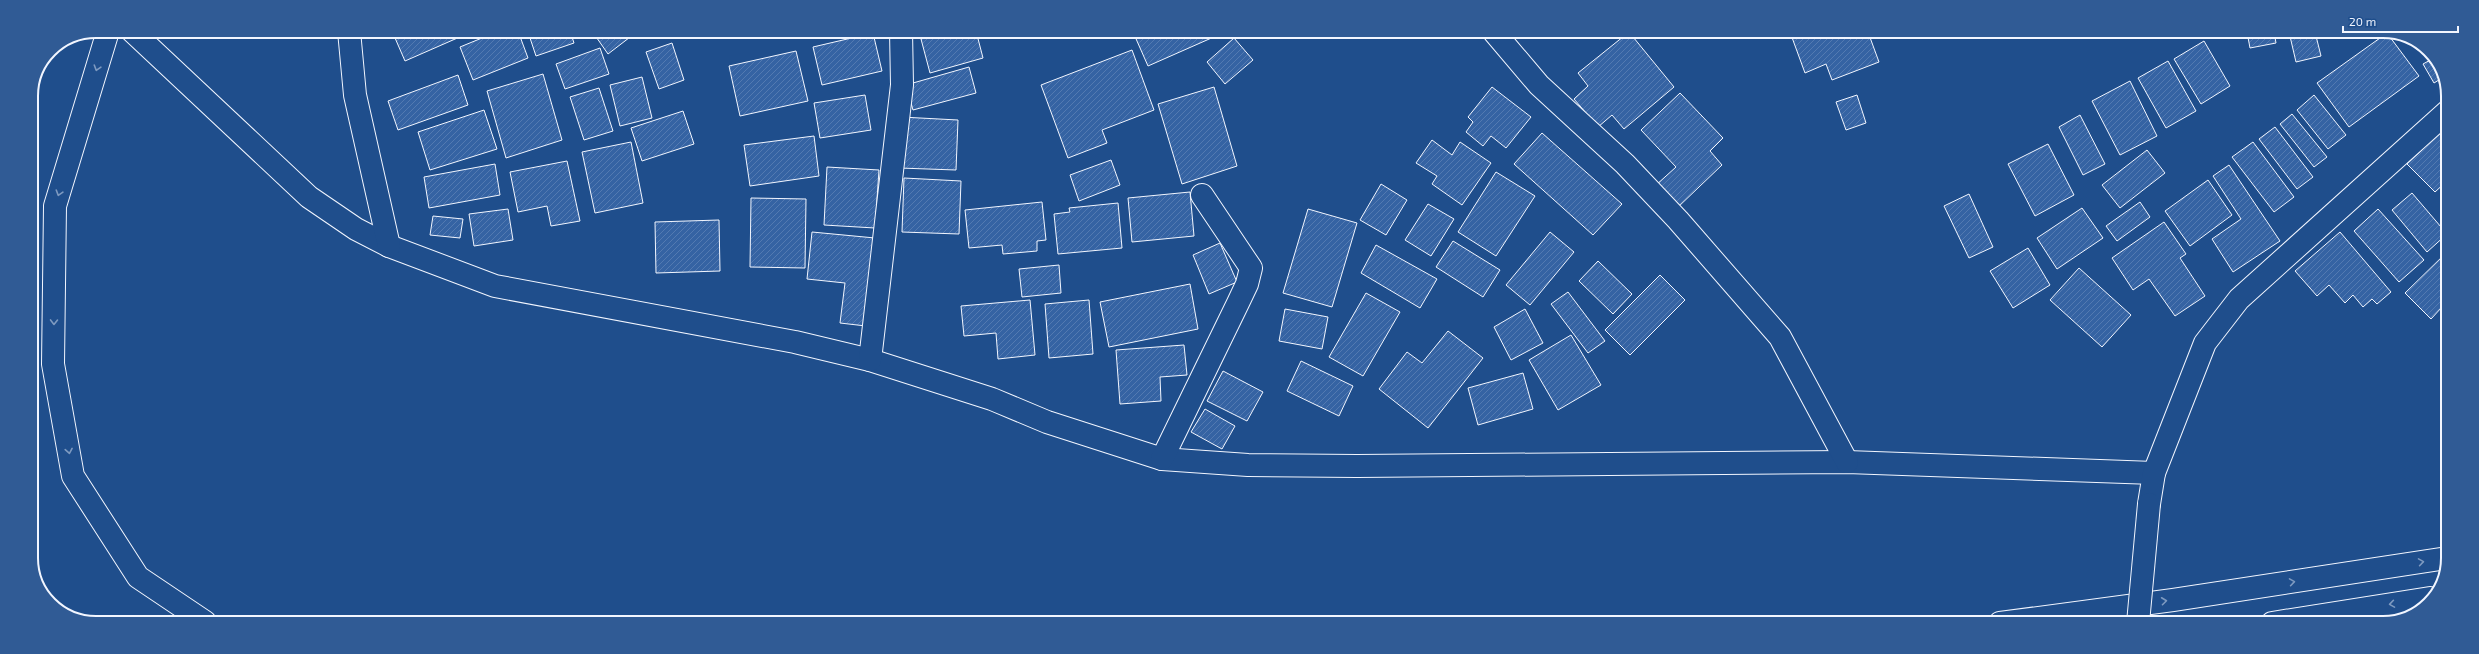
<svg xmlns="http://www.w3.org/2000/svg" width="2479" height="654" font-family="'Exo 2',sans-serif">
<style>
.building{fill:url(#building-hatch);stroke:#f2f6ff}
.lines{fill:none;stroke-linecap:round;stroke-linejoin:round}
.minor-casing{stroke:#f2f6ff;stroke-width:24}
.motorway-casing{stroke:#f2f6ff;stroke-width:24}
.minor{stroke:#1f4e8c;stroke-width:22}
.motorway{stroke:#1f4e8c;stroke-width:22}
.minor-bridge-casing{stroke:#f2f6ff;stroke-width:24;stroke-linecap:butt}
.minor-bridge{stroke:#1f4e8c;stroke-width:22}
.oneway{stroke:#7e9ac0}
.rim{fill:none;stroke:#f2f6ff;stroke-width:2}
</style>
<defs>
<pattern id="building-hatch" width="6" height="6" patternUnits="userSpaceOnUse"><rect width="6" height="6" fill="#3563a3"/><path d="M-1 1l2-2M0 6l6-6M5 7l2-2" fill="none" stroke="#537ab1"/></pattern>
</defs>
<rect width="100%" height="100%" fill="#1f4e8c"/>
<g class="building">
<path d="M 392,31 L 460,31 L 462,36 L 405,61 Z"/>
<path d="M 499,31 L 518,31 L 528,58 L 473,80 L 460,47 Z"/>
<path d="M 570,31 L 574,43 L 536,56 L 528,32 Z"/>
<path d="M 592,31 L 638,31 L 608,54 Z"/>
<path d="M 726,31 L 750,31 L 728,38 Z"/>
<path d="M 949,31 L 976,31 L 983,58 L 930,73 L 921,39 Z"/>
<path d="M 1133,32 L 1214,32 L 1216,36 L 1148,66 Z"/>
<path d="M 1629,32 L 1674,87 L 1624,129 L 1612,115 L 1598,127 L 1574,99 L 1588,86 L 1578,73 Z"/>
<path d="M 1790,32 L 1868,32 L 1879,62 L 1832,80 L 1826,64 L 1805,73 Z"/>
<path d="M 2216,32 L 2239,32 L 2217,37 Z"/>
<path d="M 2247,32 L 2274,32 L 2276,43 L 2250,48 Z"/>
<path d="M 2289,32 L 2315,32 L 2321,56 L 2296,62 Z"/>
<path d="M 873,33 L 882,71 L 822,85 L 813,47 Z"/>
<path d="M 2387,33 L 2419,76 L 2349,127 L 2317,83 Z"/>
<path d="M 1234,38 L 1253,60 L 1225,84 L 1207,62 Z"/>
<path d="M 2204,41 L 2230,86 L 2201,104 L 2174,59 Z"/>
<path d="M 672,43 L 684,80 L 659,89 L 646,52 Z"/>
<path d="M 600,48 L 609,74 L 565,89 L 556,64 Z"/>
<path d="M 1132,50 L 1154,110 L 1102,130 L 1107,143 L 1068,158 L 1041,85 Z"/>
<path d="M 796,51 L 808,101 L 740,116 L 729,66 Z"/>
<path d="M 2434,58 L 2442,78 L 2434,83 L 2423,64 Z"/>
<path d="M 2168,61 L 2196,111 L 2166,128 L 2138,78 Z"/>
<path d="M 969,67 L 976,93 L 913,110 L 906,85 Z"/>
<path d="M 543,74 L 562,140 L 506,158 L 487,91 Z"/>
<path d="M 458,75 L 468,105 L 398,130 L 388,101 Z"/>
<path d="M 642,77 L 652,118 L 620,126 L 610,85 Z"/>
<path d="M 2130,81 L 2157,136 L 2120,155 L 2092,101 Z"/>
<path d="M 1214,87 L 1237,166 L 1182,184 L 1158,104 Z"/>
<path d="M 1492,87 L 1531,117 L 1506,148 L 1491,136 L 1483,146 L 1466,132 L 1473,122 L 1468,117 Z"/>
<path d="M 599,88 L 613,131 L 584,140 L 570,97 Z"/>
<path d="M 1680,93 L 1723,138 L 1710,151 L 1722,165 L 1676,209 L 1655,186 L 1676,167 L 1641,130 Z"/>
<path d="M 865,95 L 871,130 L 820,138 L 814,103 Z"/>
<path d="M 1857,95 L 1866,123 L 1846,130 L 1836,102 Z"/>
<path d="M 2314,95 L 2346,135 L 2328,149 L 2297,110 Z"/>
<path d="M 484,110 L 497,149 L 430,170 L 418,132 Z"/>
<path d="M 683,111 L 694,144 L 642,161 L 631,128 Z"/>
<path d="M 2292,114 L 2327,157 L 2314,167 L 2280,124 Z"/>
<path d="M 2080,115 L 2105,164 L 2083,175 L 2059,127 Z"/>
<path d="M 901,117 L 958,120 L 956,170 L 899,168 Z"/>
<path d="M 2275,127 L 2313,177 L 2297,189 L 2259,139 Z"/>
<path d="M 2446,127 L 2448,129 L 2448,180 L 2435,192 L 2407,164 Z"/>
<path d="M 1542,133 L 1622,204 L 1593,235 L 1514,164 Z"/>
<path d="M 814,136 L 819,176 L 750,186 L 744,145 Z"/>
<path d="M 1432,140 L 1452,155 L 1460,142 L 1491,163 L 1462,205 L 1432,184 L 1437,176 L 1416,163 Z"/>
<path d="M 631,142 L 643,203 L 595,213 L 582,152 Z"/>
<path d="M 2253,142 L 2294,197 L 2274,212 L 2232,157 Z"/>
<path d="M 2048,144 L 2074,195 L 2035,216 L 2008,164 Z"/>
<path d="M 2147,150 L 2165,173 L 2120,208 L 2102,185 Z"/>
<path d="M 1111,160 L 1120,185 L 1079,201 L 1070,175 Z"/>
<path d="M 567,161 L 580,221 L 551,226 L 547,206 L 518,212 L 510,172 Z"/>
<path d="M 495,164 L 500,195 L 429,208 L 424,177 Z"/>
<path d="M 2229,165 L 2280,241 L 2233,272 L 2212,239 L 2241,219 L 2213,176 Z"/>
<path d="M 827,167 L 879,170 L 875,228 L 824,225 Z"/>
<path d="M 1496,172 L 1535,196 L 1496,256 L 1458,232 Z"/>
<path d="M 904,178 L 961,181 L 959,234 L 902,232 Z"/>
<path d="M 2208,180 L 2232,215 L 2190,246 L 2165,211 Z"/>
<path d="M 1381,184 L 1407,200 L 1386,235 L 1360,220 Z"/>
<path d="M 1190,192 L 1194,236 L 1132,242 L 1128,198 Z"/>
<path d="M 2412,193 L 2447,234 L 2427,252 L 2392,210 Z"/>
<path d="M 1969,194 L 1993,247 L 1969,258 L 1944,206 Z"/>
<path d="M 751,198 L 806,199 L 805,268 L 750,267 Z"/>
<path d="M 1042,202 L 1046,240 L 1037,241 L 1037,251 L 1003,254 L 1002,245 L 969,248 L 965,210 Z"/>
<path d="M 2140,202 L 2150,217 L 2117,241 L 2106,226 Z"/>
<path d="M 1118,203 L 1122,248 L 1058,254 L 1054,214 L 1070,212 L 1069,208 Z"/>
<path d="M 1428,204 L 1454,219 L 1431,256 L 1405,240 Z"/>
<path d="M 2082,208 L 2103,238 L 2057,269 L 2037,238 Z"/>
<path d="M 508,209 L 513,240 L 474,246 L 469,214 Z"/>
<path d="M 1308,209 L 1357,223 L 1332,307 L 1283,293 Z"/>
<path d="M 2378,209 L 2424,260 L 2399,282 L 2354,231 Z"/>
<path d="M 433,216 L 463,219 L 460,238 L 430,235 Z"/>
<path d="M 719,220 L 720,271 L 656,273 L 655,222 Z"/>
<path d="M 2164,222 L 2186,254 L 2180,258 L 2205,296 L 2175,316 L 2149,279 L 2133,290 L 2112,258 Z"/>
<path d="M 812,232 L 875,238 L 866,326 L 840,323 L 845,283 L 807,279 Z"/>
<path d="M 1550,232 L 1574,252 L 1530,305 L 1506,285 Z"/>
<path d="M 2340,232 L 2391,292 L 2377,304 L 2372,299 L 2363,307 L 2353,295 L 2345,303 L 2329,285 L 2317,296 L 2295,271 Z"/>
<path d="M 1453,241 L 1500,270 L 1483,297 L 1436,267 Z"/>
<path d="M 1220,243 L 1237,282 L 1209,294 L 1193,255 Z"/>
<path d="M 1376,245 L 1437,279 L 1420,308 L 1361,273 Z"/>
<path d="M 2028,248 L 2050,285 L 2013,308 L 1990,271 Z"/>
<path d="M 2446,253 L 2447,313 L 2442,307 L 2431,319 L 2405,293 Z"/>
<path d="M 1598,261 L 1632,294 L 1613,314 L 1579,281 Z"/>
<path d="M 1059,265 L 1061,293 L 1022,297 L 1019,269 Z"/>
<path d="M 2079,268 L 2131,315 L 2102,347 L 2050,300 Z"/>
<path d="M 1660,275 L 1685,300 L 1630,355 L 1605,330 Z"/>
<path d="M 1190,284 L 1198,329 L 1109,347 L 1100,302 Z"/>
<path d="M 1568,292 L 1605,341 L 1588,353 L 1551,304 Z"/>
<path d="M 1366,293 L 1400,312 L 1363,376 L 1329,357 Z"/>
<path d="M 1030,300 L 1035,355 L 998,359 L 996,333 L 964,336 L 961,306 Z"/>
<path d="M 1089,300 L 1093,354 L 1049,358 L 1045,304 Z"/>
<path d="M 1285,309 L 1328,317 L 1322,349 L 1279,341 Z"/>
<path d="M 1525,309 L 1543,343 L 1511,360 L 1494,327 Z"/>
<path d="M 1448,331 L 1483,358 L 1428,428 L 1379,389 L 1407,352 L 1422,363 Z"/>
<path d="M 1571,335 L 1601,385 L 1558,410 L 1529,360 Z"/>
<path d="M 1184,345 L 1187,375 L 1160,377 L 1161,401 L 1120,404 L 1116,350 Z"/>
<path d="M 1301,361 L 1353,386 L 1339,416 L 1287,391 Z"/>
<path d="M 1223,371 L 1263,392 L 1247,421 L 1207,401 Z"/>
<path d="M 1523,373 L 1533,409 L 1478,425 L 1468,388 Z"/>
<path d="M 1205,409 L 1235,426 L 1222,449 L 1191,432 Z"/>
</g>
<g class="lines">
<g class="minor-casing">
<g id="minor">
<path d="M 132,31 L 309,197 L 356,229 L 389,246 L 495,286 L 795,342 L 870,360 L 992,399 L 1047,422 L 1162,459 L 1248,465 L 1357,466 L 1847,462 L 2154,473"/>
<path d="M 349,31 L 355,95 L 389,246"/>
<path d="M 1494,32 L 1539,85 L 1625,164 L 1678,220 L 1780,337 L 1847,462"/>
<path d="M 870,360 L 902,85 L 901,31"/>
<path d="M 1162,459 L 1238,303 L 1247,284 L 1251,268 L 1202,195"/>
<path d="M 2149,504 L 2154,473 L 2205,343 L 2239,299 L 2448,111"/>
</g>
</g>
<g class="motorway-casing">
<g id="motorway">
<path d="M 108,31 L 55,206 L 53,364 L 73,476 L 138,577 L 205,622"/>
<path d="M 2000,623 L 2173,600 L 2447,558"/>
<path d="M 2272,623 L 2430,598"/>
</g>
</g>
<use href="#minor" class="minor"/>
<use href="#motorway" class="motorway"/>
<g class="minor-bridge-casing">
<path id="minor-bridge" d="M 2138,623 L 2149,504"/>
</g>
<use href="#minor-bridge" class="minor-bridge"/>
</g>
<defs><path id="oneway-chevron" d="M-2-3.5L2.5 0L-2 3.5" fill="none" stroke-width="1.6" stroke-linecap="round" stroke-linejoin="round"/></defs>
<g class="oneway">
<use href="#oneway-chevron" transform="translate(97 68) rotate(107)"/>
<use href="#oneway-chevron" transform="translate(59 193) rotate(107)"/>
<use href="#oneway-chevron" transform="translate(54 322) rotate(91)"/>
<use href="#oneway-chevron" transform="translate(69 451) rotate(80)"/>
<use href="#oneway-chevron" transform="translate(2421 562) rotate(-9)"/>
<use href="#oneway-chevron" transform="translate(2292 582) rotate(-9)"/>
<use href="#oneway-chevron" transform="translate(2164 601) rotate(-7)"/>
<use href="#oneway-chevron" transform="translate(2392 604) rotate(171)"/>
</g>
<path d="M0 0H2479V654H0ZM96 38H2383A58 58 0 0 1 2441 96V558A58 58 0 0 1 2383 616H96A58 58 0 0 1 38 558V96A58 58 0 0 1 96 38Z" fill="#305b95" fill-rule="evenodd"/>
<path class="rim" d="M96 38H2383A58 58 0 0 1 2441 96V558A58 58 0 0 1 2383 616H96A58 58 0 0 1 38 558V96A58 58 0 0 1 96 38Z"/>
<path d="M2343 26v6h115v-6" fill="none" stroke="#f2f6ff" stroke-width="2"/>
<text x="2349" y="26" font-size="12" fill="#f2f6ff" stroke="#1f4e8c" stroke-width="3" paint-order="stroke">20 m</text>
</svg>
